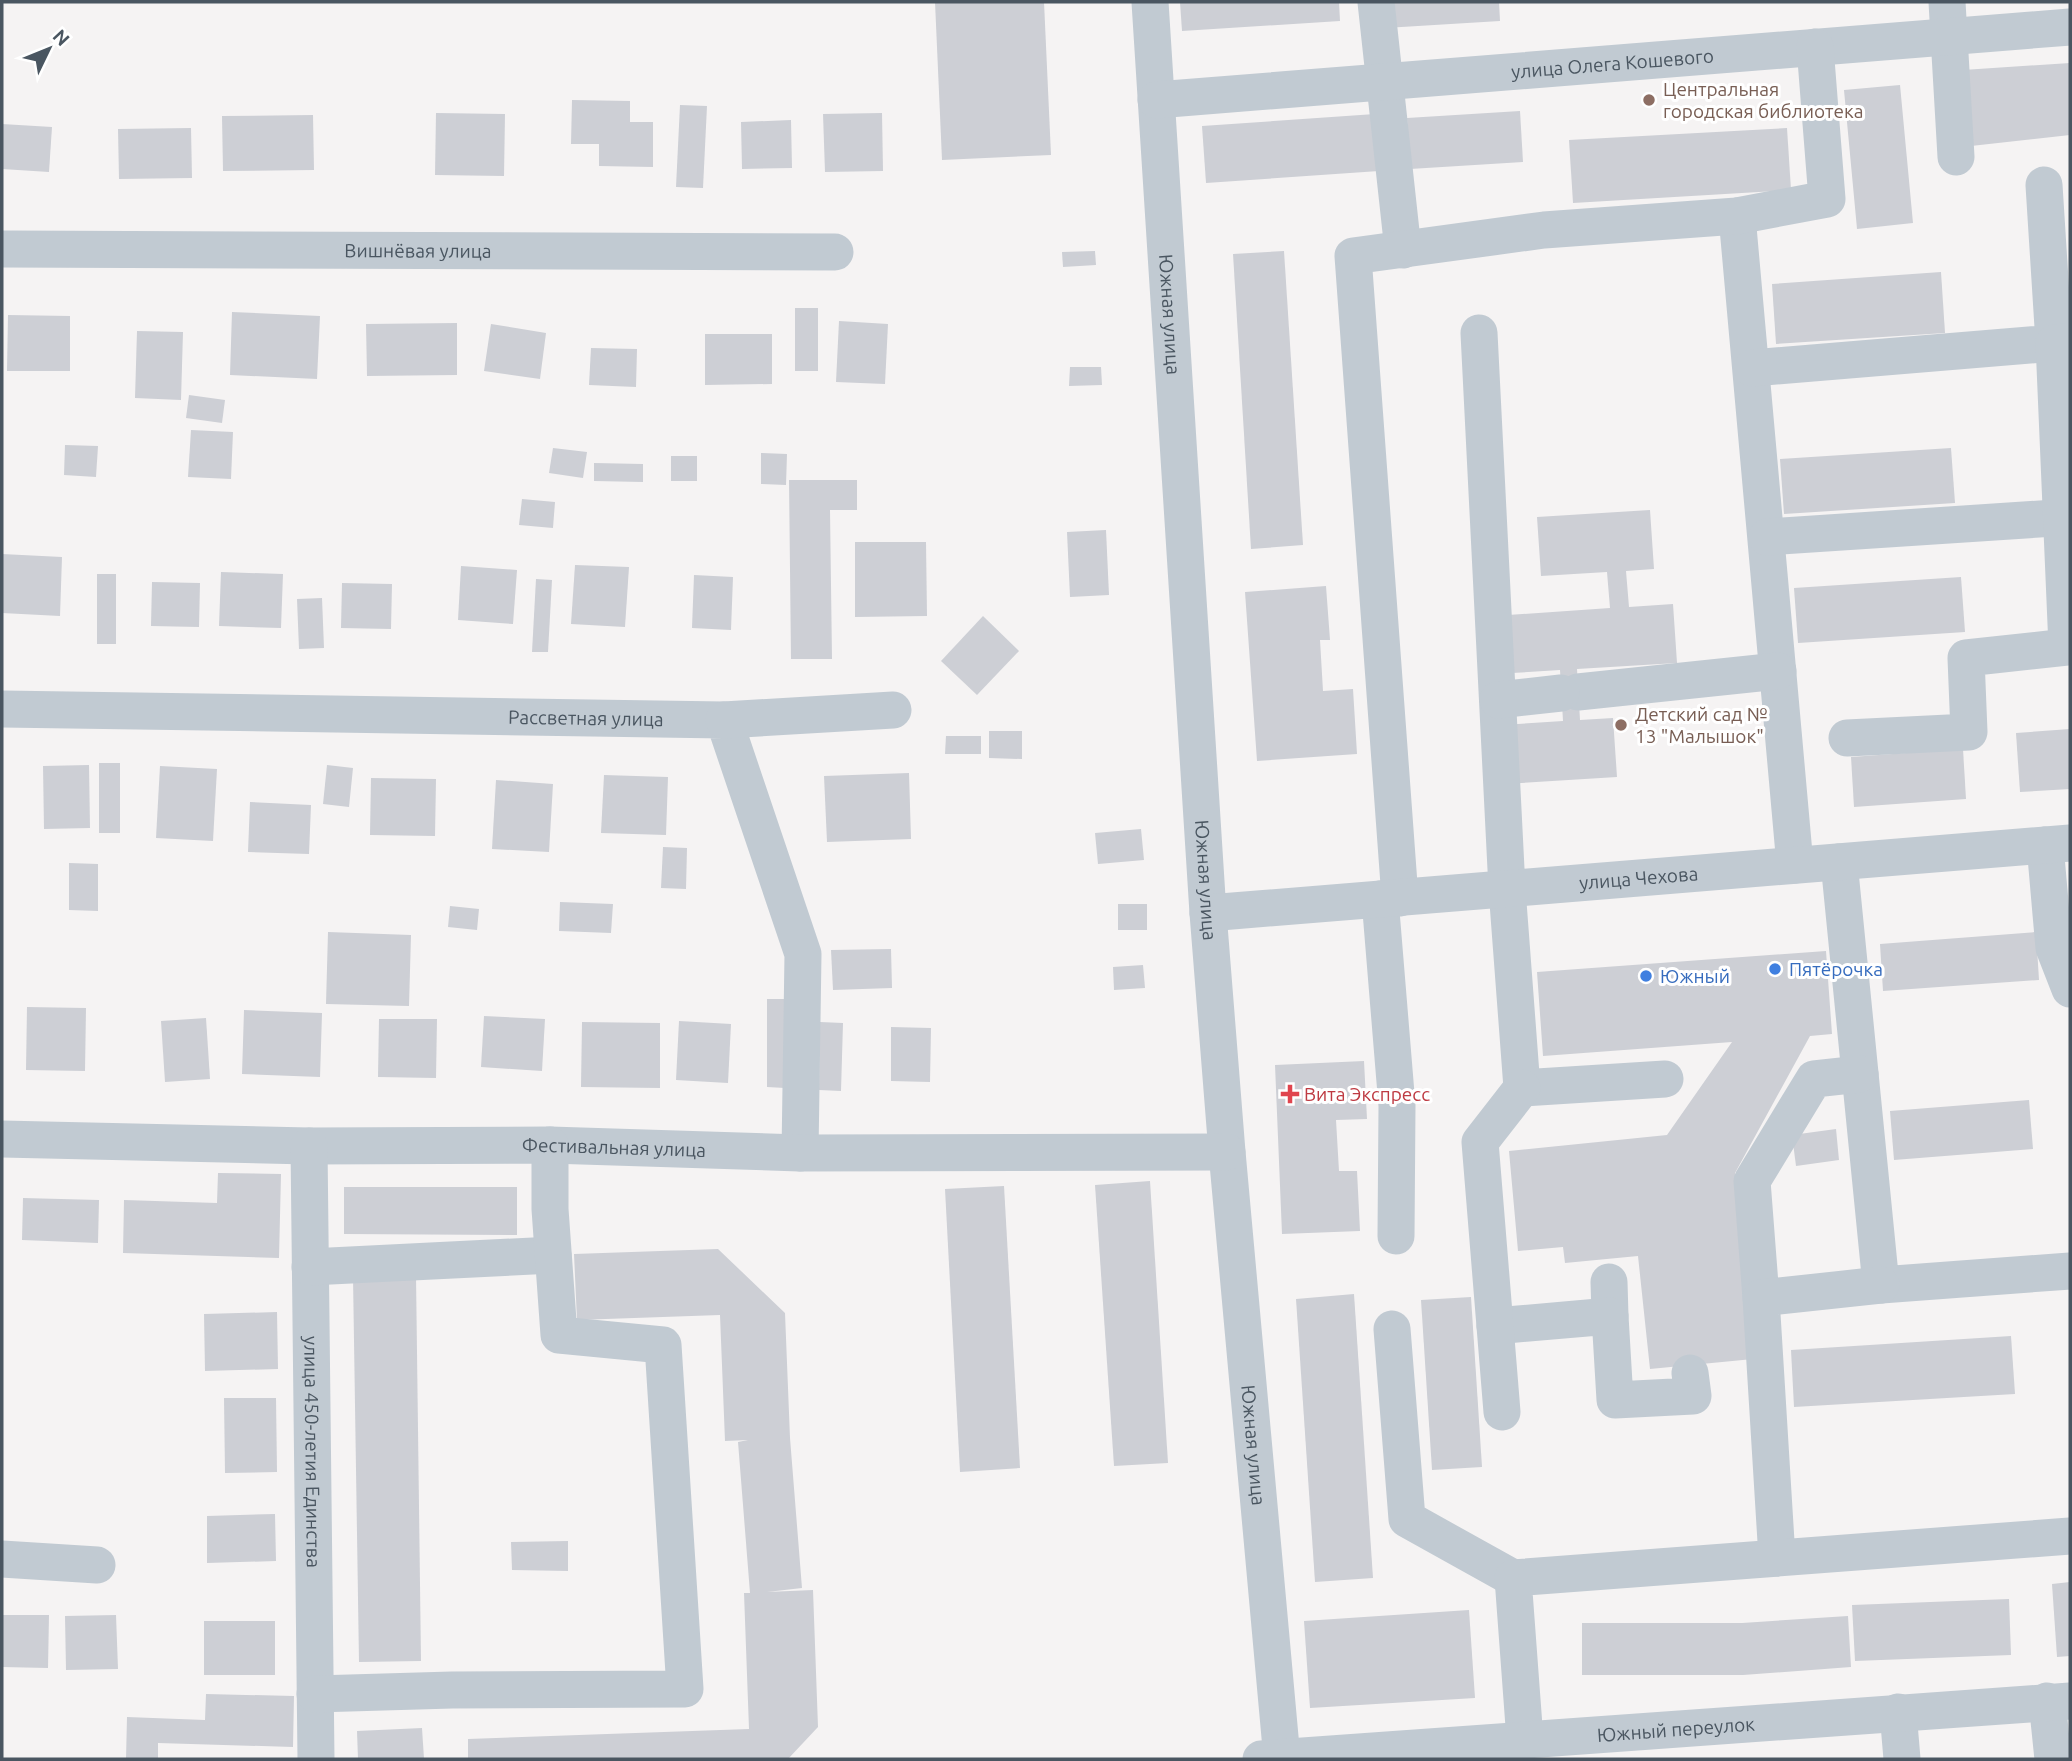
<svg xmlns="http://www.w3.org/2000/svg" width="2072" height="1761" font-family="Ubuntu,sans-serif">
<style>
.building{fill:#cdcfd5}
.lines{fill:none;stroke-linecap:round;stroke-linejoin:round}
.minor{stroke:#c1cad2;stroke-width:37}
.education-dot{fill:#8d6e63;stroke:#fff;stroke-width:2.5}
.shop-dot{fill:#3f7fe0;stroke:#fff;stroke-width:2.5}
.health-dot{fill:#e0444e;stroke:#fff;stroke-width:2.5}
.labels{text-anchor:middle;dominant-baseline:central;stroke-width:6;stroke-linejoin:round;paint-order:stroke}
.street-label{font-size:19px;fill:#4a5661;stroke:#fff}
.education-label{font-size:19px;fill:#785e54;stroke:#fff;text-anchor:start}
.shop-label{font-size:19px;fill:#366cbe;stroke:#fff;text-anchor:start}
.health-label{font-size:19px;fill:#be3a42;stroke:#fff;text-anchor:start}
</style>
<rect width="100%" height="100%" fill="#f5f3f3"/>
<g class="building">
<path d="M 935,2 L 1044,2 L 1051,155 L 942,160 Z"/>
<path d="M 1180,2 L 1339,2 L 1340,21 L 1182,31 Z"/>
<path d="M 1383,2 L 1499,2 L 1500,21 L 1385,28 Z"/>
<path d="M 2070,63 L 2070,135 L 1971,146 L 1963,70 Z"/>
<path d="M 1900,85 L 1913,223 L 1857,229 L 1844,90 Z"/>
<path d="M 572,100 L 630,101 L 630,122 L 653,122 L 653,167 L 599,166 L 599,144 L 571,144 Z"/>
<path d="M 680,105 L 707,106 L 703,188 L 676,187 Z"/>
<path d="M 1520,111 L 1523,162 L 1410,169 L 1407,118 Z"/>
<path d="M 436,113 L 505,114 L 504,176 L 435,175 Z"/>
<path d="M 882,113 L 883,171 L 825,172 L 823,114 Z"/>
<path d="M 1375,114 L 1379,171 L 1206,183 L 1202,126 Z"/>
<path d="M 313,115 L 314,170 L 223,171 L 222,116 Z"/>
<path d="M 791,120 L 792,168 L 742,169 L 741,122 Z"/>
<path d="M 2,124 L 52,127 L 49,172 L 2,169 Z"/>
<path d="M 191,128 L 192,178 L 119,179 L 118,129 Z"/>
<path d="M 1787,128 L 1791,190 L 1573,203 L 1569,140 Z"/>
<path d="M 1095,251 L 1096,265 L 1063,267 L 1062,252 Z"/>
<path d="M 1284,251 L 1303,545 L 1251,549 L 1233,254 Z"/>
<path d="M 1941,272 L 1945,333 L 1776,344 L 1772,284 Z"/>
<rect x="795" y="308" width="23" height="63"/>
<path d="M 232,312 L 320,316 L 317,379 L 230,375 Z"/>
<path d="M 8,315 L 70,316 L 70,371 L 7,371 Z"/>
<path d="M 839,321 L 888,324 L 885,384 L 836,382 Z"/>
<path d="M 457,323 L 457,375 L 367,376 L 366,324 Z"/>
<path d="M 491,324 L 546,333 L 540,379 L 484,371 Z"/>
<path d="M 137,331 L 183,332 L 181,400 L 135,398 Z"/>
<path d="M 705,334 L 772,334 L 772,384 L 705,385 Z"/>
<path d="M 591,348 L 637,349 L 636,387 L 589,385 Z"/>
<path d="M 1070,367 L 1101,367 L 1102,385 L 1069,386 Z"/>
<path d="M 189,395 L 225,400 L 222,423 L 186,418 Z"/>
<path d="M 191,430 L 233,432 L 231,479 L 188,477 Z"/>
<path d="M 65,445 L 98,446 L 96,477 L 64,475 Z"/>
<path d="M 553,448 L 587,452 L 583,478 L 549,473 Z"/>
<path d="M 1951,448 L 1955,503 L 1784,514 L 1780,459 Z"/>
<path d="M 761,453 L 787,454 L 786,485 L 761,484 Z"/>
<rect x="671" y="456" width="26" height="25"/>
<path d="M 594,463 L 643,464 L 643,482 L 594,481 Z"/>
<path d="M 789,480 L 857,480 L 857,510 L 830,510 L 832,659 L 791,659 Z"/>
<path d="M 522,499 L 555,502 L 553,528 L 519,525 Z"/>
<path d="M 1650,510 L 1654,569 L 1626,571 L 1629,607 L 1673,604 L 1677,663 L 1577,669 L 1580,720 L 1613,718 L 1617,777 L 1505,784 L 1501,725 L 1563,721 L 1560,670 L 1512,673 L 1508,615 L 1610,608 L 1607,572 L 1541,576 L 1537,517 Z"/>
<path d="M 1106,530 L 1109,595 L 1070,597 L 1067,532 Z"/>
<path d="M 855,542 L 926,542 L 927,616 L 855,617 Z"/>
<path d="M 2,554 L 62,557 L 60,616 L 2,613 Z"/>
<path d="M 575,565 L 629,567 L 625,627 L 571,624 Z"/>
<path d="M 461,566 L 517,570 L 513,624 L 458,620 Z"/>
<path d="M 221,572 L 283,574 L 281,628 L 219,626 Z"/>
<rect x="97" y="574" width="19" height="70"/>
<path d="M 694,575 L 733,577 L 731,630 L 692,628 Z"/>
<path d="M 1961,577 L 1965,632 L 1798,643 L 1794,588 Z"/>
<path d="M 536,579 L 552,580 L 548,652 L 532,652 Z"/>
<path d="M 152,582 L 200,583 L 199,627 L 151,626 Z"/>
<path d="M 342,583 L 392,584 L 391,629 L 341,628 Z"/>
<path d="M 1326,586 L 1330,640 L 1320,640 L 1323,691 L 1353,689 L 1357,754 L 1257,761 L 1245,592 Z"/>
<path d="M 322,598 L 324,648 L 299,649 L 297,599 Z"/>
<path d="M 983,616 L 1019,651 L 977,695 L 941,661 Z"/>
<path d="M 2070,729 L 2070,789 L 2020,792 L 2016,733 Z"/>
<path d="M 989,731 L 1022,731 L 1022,759 L 989,758 Z"/>
<path d="M 946,736 L 981,736 L 981,754 L 945,754 Z"/>
<path d="M 1963,749 L 1966,799 L 1854,807 L 1851,757 Z"/>
<rect x="99" y="763" width="21" height="70"/>
<path d="M 89,765 L 90,828 L 44,829 L 43,766 Z"/>
<path d="M 327,765 L 353,768 L 349,807 L 323,804 Z"/>
<path d="M 160,766 L 217,769 L 213,841 L 156,838 Z"/>
<path d="M 909,773 L 911,839 L 827,842 L 824,776 Z"/>
<path d="M 604,775 L 668,777 L 666,835 L 601,833 Z"/>
<path d="M 371,778 L 436,779 L 435,836 L 370,835 Z"/>
<path d="M 496,780 L 553,784 L 549,852 L 492,849 Z"/>
<path d="M 250,802 L 311,805 L 309,854 L 248,852 Z"/>
<path d="M 1141,829 L 1144,860 L 1098,864 L 1095,833 Z"/>
<path d="M 663,847 L 687,848 L 686,889 L 661,888 Z"/>
<path d="M 69,863 L 98,864 L 98,911 L 69,910 Z"/>
<path d="M 560,902 L 613,904 L 611,933 L 559,931 Z"/>
<rect x="1118" y="904" width="29" height="26"/>
<path d="M 450,906 L 479,909 L 477,930 L 448,927 Z"/>
<path d="M 328,932 L 411,935 L 409,1006 L 326,1004 Z"/>
<path d="M 2036,932 L 2039,980 L 1883,991 L 1880,944 Z"/>
<path d="M 891,949 L 892,988 L 833,990 L 831,950 Z"/>
<path d="M 1826,951 L 1832,1034 L 1810,1036 L 1735,1173 L 1753,1359 L 1650,1369 L 1638,1256 L 1565,1263 L 1563,1247 L 1518,1251 L 1509,1151 L 1667,1135 L 1732,1042 L 1543,1056 L 1537,972 Z"/>
<path d="M 1143,965 L 1145,988 L 1114,990 L 1113,967 Z"/>
<path d="M 767,999 L 785,999 L 785,1088 L 767,1087 Z"/>
<path d="M 27,1007 L 86,1008 L 85,1071 L 26,1070 Z"/>
<path d="M 244,1010 L 322,1013 L 320,1077 L 242,1074 Z"/>
<path d="M 484,1016 L 545,1019 L 542,1071 L 481,1067 Z"/>
<path d="M 206,1018 L 210,1079 L 165,1082 L 161,1021 Z"/>
<path d="M 379,1019 L 437,1019 L 436,1078 L 378,1077 Z"/>
<path d="M 679,1021 L 731,1024 L 728,1083 L 676,1080 Z"/>
<path d="M 582,1022 L 660,1023 L 660,1088 L 581,1087 Z"/>
<path d="M 820,1022 L 843,1023 L 841,1091 L 819,1090 Z"/>
<path d="M 891,1027 L 931,1028 L 930,1082 L 891,1081 Z"/>
<path d="M 1364,1061 L 1367,1119 L 1336,1120 L 1339,1171 L 1357,1171 L 1360,1231 L 1282,1234 L 1275,1065 Z"/>
<path d="M 2029,1100 L 2033,1149 L 1894,1160 L 1890,1111 Z"/>
<path d="M 1836,1129 L 1839,1160 L 1796,1166 L 1792,1135 Z"/>
<path d="M 218,1173 L 281,1174 L 279,1258 L 123,1253 L 124,1200 L 217,1203 Z"/>
<path d="M 1150,1181 L 1168,1463 L 1114,1466 L 1095,1185 Z"/>
<path d="M 1004,1186 L 1020,1468 L 960,1472 L 945,1189 Z"/>
<path d="M 344,1187 L 517,1187 L 517,1235 L 344,1234 Z"/>
<path d="M 23,1198 L 99,1200 L 98,1243 L 22,1240 Z"/>
<path d="M 718,1249 L 785,1313 L 790,1438 L 802,1588 L 767,1592 L 813,1590 L 818,1727 L 788,1759 L 468,1759 L 468,1739 L 749,1729 L 744,1593 L 750,1593 L 738,1442 L 748,1440 L 725,1441 L 720,1315 L 577,1320 L 574,1254 Z"/>
<path d="M 416,1275 L 421,1661 L 359,1662 L 353,1276 Z"/>
<path d="M 1354,1294 L 1373,1578 L 1315,1582 L 1296,1299 Z"/>
<path d="M 1471,1297 L 1482,1467 L 1432,1470 L 1421,1300 Z"/>
<path d="M 277,1312 L 278,1369 L 205,1371 L 204,1314 Z"/>
<path d="M 2011,1336 L 2015,1394 L 1794,1407 L 1791,1350 Z"/>
<path d="M 224,1398 L 276,1398 L 277,1472 L 225,1473 Z"/>
<path d="M 275,1514 L 276,1561 L 207,1563 L 207,1516 Z"/>
<path d="M 568,1541 L 568,1571 L 512,1570 L 511,1542 Z"/>
<path d="M 2070,1582 L 2070,1656 L 2057,1657 L 2052,1584 Z"/>
<path d="M 2009,1599 L 2011,1655 L 1855,1661 L 1852,1605 Z"/>
<path d="M 1469,1610 L 1475,1698 L 1310,1708 L 1304,1621 Z"/>
<path d="M 2,1615 L 49,1615 L 48,1668 L 2,1667 Z"/>
<path d="M 116,1615 L 118,1669 L 66,1670 L 65,1616 Z"/>
<path d="M 1848,1616 L 1851,1667 L 1743,1675 L 1582,1675 L 1582,1623 L 1742,1623 Z"/>
<rect x="204" y="1621" width="71" height="54"/>
<path d="M 206,1694 L 294,1696 L 293,1747 L 158,1743 L 158,1759 L 126,1759 L 127,1717 L 205,1720 Z"/>
<path d="M 422,1728 L 424,1759 L 358,1759 L 357,1731 Z"/>
</g>
<g class="lines">
<g class="minor">
<path id="s1" d="M 1150,2 L 1208,913 L 1227,1152 L 1282,1759"/>
<path d="M 1376,2 L 1403,250"/>
<path d="M 1947,2 L 1956,157"/>
<path id="s2" d="M 1156,100 L 2070,27"/>
<path d="M 1737,216 L 1795,865"/>
<path id="s3" d="M 2,249 L 835,252"/>
<path d="M 1479,333 L 1507,889 L 1522,1088 L 1665,1079"/>
<path d="M 1752,368 L 2054,343 L 2044,185"/>
<path d="M 1767,537 L 2070,517"/>
<path d="M 1578,692 L 1778,671"/>
<path d="M 1498,700 L 1561,693"/>
<path id="s4" d="M 2,709 L 724,720 L 803,954 L 800,1153"/>
<path d="M 724,720 L 893,710"/>
<path d="M 1847,738 L 1969,732 L 1966,658 L 2067,647 L 2054,343 L 2070,341"/>
<path d="M 2045,845 L 2054,948 L 2070,989"/>
<path d="M 1839,862 L 1881,1285 L 2070,1271"/>
<path d="M 1400,898 L 1353,256 L 1544,230 L 1737,216 L 1827,199 L 1815,47"/>
<path d="M 1380,899 L 1397,1106 L 1396,1236"/>
<path id="s5" d="M 1208,913 L 2070,843"/>
<path id="s6" d="M 2,1139 L 309,1146 L 550,1145 L 800,1153 L 1227,1152"/>
<path id="s7" d="M 309,1146 L 316,1759"/>
<path d="M 310,1267 L 553,1255"/>
<path d="M 1609,1282 L 1610,1316"/>
<path d="M 1761,1298 L 1752,1181 L 1814,1079 L 1860,1074"/>
<path d="M 1495,1326 L 1610,1316 L 1615,1400 L 1693,1396 L 1690,1373"/>
<path d="M 1392,1329 L 1407,1519 L 1513,1578"/>
<path d="M 1502,1412 L 1480,1142 L 1522,1088"/>
<path d="M 1777,1558 L 1761,1298 L 1881,1285"/>
<path d="M 2,1559 L 97,1565"/>
<path d="M 315,1694 L 452,1690 L 685,1689 L 663,1345 L 559,1335 L 550,1209 L 550,1145"/>
<path d="M 2047,1701 L 2053,1759"/>
<path d="M 1898,1712 L 1902,1759"/>
<path d="M 1525,1740 L 1513,1578 L 2070,1536"/>
<path id="s8" d="M 1261,1759 L 2070,1701"/>
</g>
</g>
<g class="education-dot">
<circle cx="1649" cy="100" r="7"/>
<circle cx="1621" cy="725" r="7"/>
</g>
<g class="shop-dot">
<circle cx="1775" cy="969" r="7"/>
<circle cx="1646" cy="976" r="7"/>
</g>
<path class="health-dot" d="M1286.5 1083.5h7v7h7v7h-7v7h-7v-7h-7v-7h7z"/>
<g class="labels">
<g class="street-label">
<text stroke="none"><textPath href="#s2" startOffset="458">улица Олега Кошевого</textPath></text>
<text stroke="none"><textPath href="#s3" startOffset="416">Вишнёвая улица</textPath></text>
<text stroke="none"><textPath href="#s1" startOffset="313">Южная улица</textPath></text>
<text stroke="none"><textPath href="#s4" startOffset="584">Рассветная улица</textPath></text>
<text stroke="none"><textPath href="#s5" startOffset="432">улица Чехова</textPath></text>
<text stroke="none"><textPath href="#s1" startOffset="880">Южная улица</textPath></text>
<text stroke="none"><textPath href="#s6" startOffset="612">Фестивальная улица</textPath></text>
<text stroke="none"><textPath href="#s1" startOffset="1447">Южная улица</textPath></text>
<text stroke="none"><textPath href="#s7" startOffset="306">улица 450-летия Единства</textPath></text>
<text stroke="none"><textPath href="#s8" startOffset="416">Южный переулок</textPath></text>
</g>
<g class="education-label">
<text x="1663" y="89">Центральная<tspan x="1663" dy="22">городская библиотека</tspan></text>
<text x="1635" y="714">Детский сад №<tspan x="1635" dy="22">13 "Малышок"</tspan></text>
</g>
<g class="shop-label">
<text x="1789" y="969">Пятёрочка</text>
<text x="1660" y="976">Южный</text>
</g>
<g class="health-label">
<text x="1304" y="1094">Вита Экспресс</text>
</g>
</g>
<rect width="2072" height="1761" fill="none" stroke="#4a5661" stroke-width="7"/>
<g transform="translate(49 49) rotate(47)" stroke="#ffffff" stroke-width="5" paint-order="stroke">
<path d="M0-5L12 26L0 18L-12 26Z" fill="#4a5661"/>
<text y="-10" font-size="19" font-weight="bold" text-anchor="middle" fill="#4a5661">N</text>
</g>
</svg>
